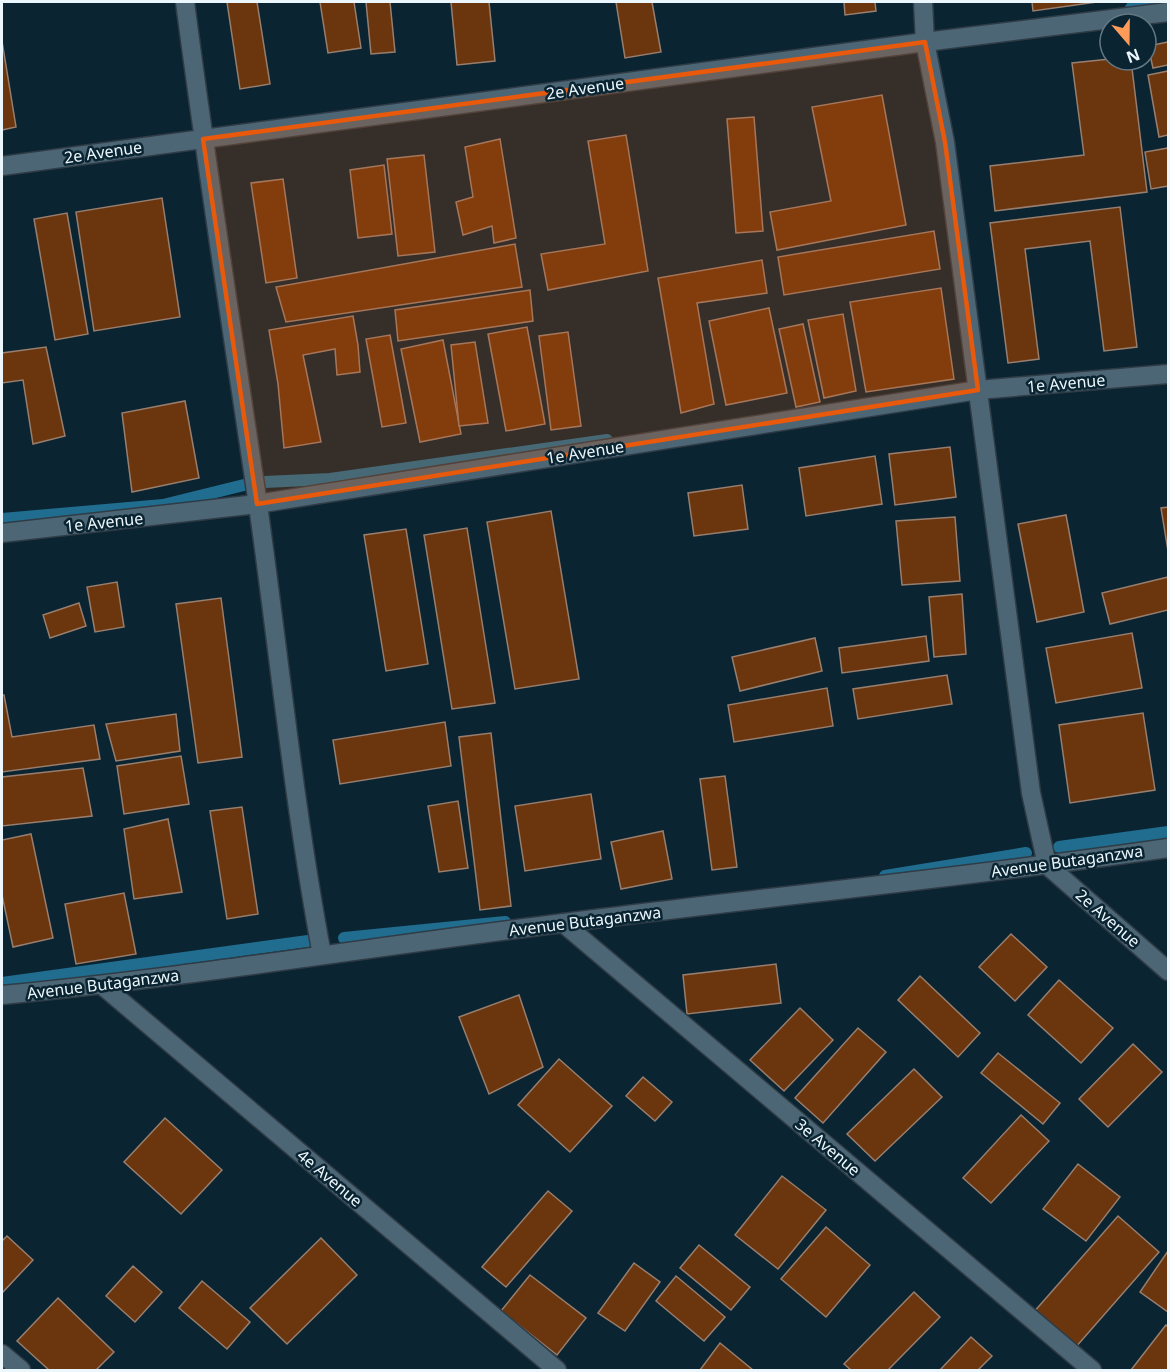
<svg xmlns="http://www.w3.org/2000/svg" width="1170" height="1372" font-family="'Noto Sans',sans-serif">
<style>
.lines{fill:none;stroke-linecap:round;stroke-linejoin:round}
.stream{stroke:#206d90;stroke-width:12}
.building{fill:#6b360e;stroke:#977e6e;stroke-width:1.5}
.minor-casing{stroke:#2f3c46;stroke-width:21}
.minor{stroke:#4c6675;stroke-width:18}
.marked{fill:#e8590c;fill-opacity:0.2;stroke:#e8590c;stroke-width:4.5;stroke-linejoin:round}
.labels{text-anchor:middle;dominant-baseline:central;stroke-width:5;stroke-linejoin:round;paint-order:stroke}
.street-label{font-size:16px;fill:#ebf7fd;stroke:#0a2431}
</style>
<rect width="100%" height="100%" fill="#0a2431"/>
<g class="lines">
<g class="stream">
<path d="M 1131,8 L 1168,2"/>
<path d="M 264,482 L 330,479 L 607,440"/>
<path d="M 2,519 L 163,505 L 244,485"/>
<path d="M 1059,847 L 1168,832"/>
<path d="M 885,876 L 1026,853"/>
<path d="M 344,938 L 505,922"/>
<path d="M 2,983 L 308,941"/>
</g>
</g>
<g class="building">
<path d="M 227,2 L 257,2 L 270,84 L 240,89 Z"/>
<path d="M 320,2 L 354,2 L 361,48 L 328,53 Z"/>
<path d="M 366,2 L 390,2 L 395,52 L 371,54 Z"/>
<path d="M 451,2 L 489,2 L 495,61 L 457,65 Z"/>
<path d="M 616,2 L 652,2 L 661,52 L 625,58 Z"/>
<path d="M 844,2 L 875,2 L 876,11 L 845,15 Z"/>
<path d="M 1032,2 L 1097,2 L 1033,11 Z"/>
<path d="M 2,41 L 16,127 L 2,130 Z"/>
<path d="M 1168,42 L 1168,65 L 1153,68 L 1148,46 Z"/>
<path d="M 1110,59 L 1131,60 L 1147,192 L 995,211 L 990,166 L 1084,155 L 1072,63 Z"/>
<path d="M 1168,71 L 1168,135 L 1159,137 L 1148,75 Z"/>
<path d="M 882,95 L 906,225 L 777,250 L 770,212 L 831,201 L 812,107 Z"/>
<path d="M 754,117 L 763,231 L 736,233 L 727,119 Z"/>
<path d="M 626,135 L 648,271 L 548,290 L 541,254 L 605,244 L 588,141 Z"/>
<path d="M 500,139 L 516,238 L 494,243 L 492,226 L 463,235 L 456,202 L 473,197 L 465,147 Z"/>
<path d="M 1168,148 L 1168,186 L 1151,189 L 1145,152 Z"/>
<path d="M 424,155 L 435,252 L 398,256 L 387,159 Z"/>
<path d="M 384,165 L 392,234 L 358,238 L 350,170 Z"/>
<path d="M 283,179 L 297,278 L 266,283 L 251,183 Z"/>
<path d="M 162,198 L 180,317 L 94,331 L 76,212 Z"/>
<path d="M 1120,207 L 1137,347 L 1104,351 L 1090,241 L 1025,249 L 1039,359 L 1008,363 L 990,223 Z"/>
<path d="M 67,213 L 88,334 L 55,340 L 34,219 Z"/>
<path d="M 934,231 L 940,269 L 784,295 L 778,257 Z"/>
<path d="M 515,244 L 522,287 L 286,322 L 276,287 Z"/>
<path d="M 762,260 L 767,293 L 697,303 L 714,404 L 681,413 L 658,278 Z"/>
<path d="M 941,288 L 954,379 L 866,392 L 850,302 Z"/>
<path d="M 530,290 L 533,321 L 398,341 L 395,310 Z"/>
<path d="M 769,308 L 787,393 L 726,405 L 709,321 Z"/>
<path d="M 843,314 L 856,391 L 824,398 L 808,320 Z"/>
<path d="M 353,316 L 358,345 L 360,372 L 337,375 L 335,349 L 303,355 L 321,442 L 284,448 L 278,384 L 269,330 Z"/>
<path d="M 803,324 L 820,402 L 796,407 L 779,329 Z"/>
<path d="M 527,327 L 545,424 L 506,431 L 488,334 Z"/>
<path d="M 568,332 L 581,426 L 551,430 L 539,336 Z"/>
<path d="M 390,335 L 406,423 L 382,427 L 366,339 Z"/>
<path d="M 443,340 L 461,434 L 420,442 L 401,349 Z"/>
<path d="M 475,342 L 488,423 L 459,426 L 451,345 Z"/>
<path d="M 46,347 L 65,436 L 33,444 L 23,380 L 2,383 L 2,353 Z"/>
<path d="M 185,401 L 199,478 L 132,492 L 122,413 Z"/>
<path d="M 950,447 L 956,497 L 895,505 L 889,454 Z"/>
<path d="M 875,456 L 882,504 L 806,516 L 799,468 Z"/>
<path d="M 742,485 L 748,529 L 694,536 L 688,493 Z"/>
<path d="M 1168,507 L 1168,551 L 1161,508 Z"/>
<path d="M 551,511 L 579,679 L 515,689 L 487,522 Z"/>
<path d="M 1066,515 L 1084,612 L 1037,622 L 1018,524 Z"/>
<path d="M 955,517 L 960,581 L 902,585 L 896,521 Z"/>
<path d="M 467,528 L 495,703 L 452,709 L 424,535 Z"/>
<path d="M 406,529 L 428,664 L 386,671 L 364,535 Z"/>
<path d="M 1168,577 L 1168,610 L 1110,624 L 1102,593 Z"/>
<path d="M 117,582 L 124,627 L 95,632 L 87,587 Z"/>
<path d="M 962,594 L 966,654 L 934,657 L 929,597 Z"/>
<path d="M 221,598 L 242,757 L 198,763 L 176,604 Z"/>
<path d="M 79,603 L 86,626 L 50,638 L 43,615 Z"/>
<path d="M 1132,633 L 1142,688 L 1056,703 L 1046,648 Z"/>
<path d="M 926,636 L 929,661 L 842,673 L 839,648 Z"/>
<path d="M 815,638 L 822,671 L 740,691 L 732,657 Z"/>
<path d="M 947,675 L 952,704 L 858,719 L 853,689 Z"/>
<path d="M 827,688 L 833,726 L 734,742 L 728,705 Z"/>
<path d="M 2,695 L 4,695 L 12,737 L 94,725 L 100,759 L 2,772 Z"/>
<path d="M 1143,713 L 1155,790 L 1070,803 L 1059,725 Z"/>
<path d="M 176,714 L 180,751 L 116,761 L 106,724 Z"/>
<path d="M 445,722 L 451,766 L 340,784 L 333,740 Z"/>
<path d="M 491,733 L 511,906 L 480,910 L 459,737 Z"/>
<path d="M 181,756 L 189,804 L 124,814 L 117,766 Z"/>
<path d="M 83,768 L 92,816 L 2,826 L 2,777 Z"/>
<path d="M 725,776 L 737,867 L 712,870 L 700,779 Z"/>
<path d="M 591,794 L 601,859 L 525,871 L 515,806 Z"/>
<path d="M 458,801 L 468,868 L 439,872 L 428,806 Z"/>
<path d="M 242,807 L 258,914 L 227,919 L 210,811 Z"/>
<path d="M 168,819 L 182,892 L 134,899 L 124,829 Z"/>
<path d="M 663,831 L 672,879 L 621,889 L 611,842 Z"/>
<path d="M 31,834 L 53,938 L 13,947 L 2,895 L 2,840 Z"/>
<path d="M 124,893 L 136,954 L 76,964 L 65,904 Z"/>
<path d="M 1011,934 L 1047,967 L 1015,1001 L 979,967 Z"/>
<path d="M 776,964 L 781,1003 L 687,1014 L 683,975 Z"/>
<path d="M 920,976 L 980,1033 L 958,1057 L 898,1000 Z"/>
<path d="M 1059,980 L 1113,1028 L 1081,1063 L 1028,1015 Z"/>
<path d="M 519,995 L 543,1067 L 489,1094 L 459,1017 Z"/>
<path d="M 800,1008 L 833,1040 L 784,1091 L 750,1060 Z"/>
<path d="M 858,1028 L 886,1052 L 823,1123 L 795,1098 Z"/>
<path d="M 1133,1044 L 1162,1072 L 1108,1127 L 1079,1099 Z"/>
<path d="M 998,1053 L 1060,1103 L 1043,1124 L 981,1073 Z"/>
<path d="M 559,1059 L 612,1106 L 570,1152 L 518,1105 Z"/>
<path d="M 914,1069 L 942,1097 L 875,1161 L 847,1134 Z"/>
<path d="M 643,1077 L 672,1102 L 655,1121 L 626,1096 Z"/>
<path d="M 1021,1115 L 1049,1141 L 991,1203 L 963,1178 Z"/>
<path d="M 165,1118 L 222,1170 L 181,1214 L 124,1162 Z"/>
<path d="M 1078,1164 L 1120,1197 L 1086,1241 L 1043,1209 Z"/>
<path d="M 782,1176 L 826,1210 L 778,1269 L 735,1235 Z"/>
<path d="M 548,1191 L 572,1211 L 506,1287 L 482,1267 Z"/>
<path d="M 1118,1216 L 1159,1252 L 1075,1348 L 1033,1313 Z"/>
<path d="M 826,1227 L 870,1265 L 826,1317 L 781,1279 Z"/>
<path d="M 7,1236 L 33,1260 L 2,1293 L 2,1241 Z"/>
<path d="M 321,1238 L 357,1275 L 287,1344 L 250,1308 Z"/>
<path d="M 699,1245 L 750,1287 L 731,1310 L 680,1268 Z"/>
<path d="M 1168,1251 L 1168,1312 L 1140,1292 Z"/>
<path d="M 634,1263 L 660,1282 L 625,1331 L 598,1313 Z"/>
<path d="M 133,1266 L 162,1292 L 135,1322 L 106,1296 Z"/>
<path d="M 530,1275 L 586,1318 L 557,1355 L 501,1311 Z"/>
<path d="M 676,1276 L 725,1317 L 704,1341 L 656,1301 Z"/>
<path d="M 202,1281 L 250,1322 L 227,1349 L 179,1308 Z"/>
<path d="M 914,1292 L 940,1317 L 888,1370 L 851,1370 L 844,1364 Z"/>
<path d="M 58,1298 L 114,1352 L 96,1370 L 49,1370 L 17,1341 Z"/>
<path d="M 1166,1325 L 1168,1327 L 1168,1370 L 1131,1370 Z"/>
<path d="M 971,1337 L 992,1356 L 978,1370 L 940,1370 Z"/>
<path d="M 720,1343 L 753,1370 L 700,1370 Z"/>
</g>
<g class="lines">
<g class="minor-casing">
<g id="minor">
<path d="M 185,2 C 207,170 233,337 258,505 C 279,654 294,807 322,955"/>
<path d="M 923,2 L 925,42 L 945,142 L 1031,793 L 1047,865 L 1168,971"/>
<path d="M 2,166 L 925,42 L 1168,12"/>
<path d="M 2,533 L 257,504 L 978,390 L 1168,374"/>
<path d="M 563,923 L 1092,1370"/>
<path d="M 103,986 L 557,1370"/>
<path d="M 2,995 C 190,977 377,946 564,923 C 766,897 968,877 1168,848"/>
<path d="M 2,1354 L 21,1370"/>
</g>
</g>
<use href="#minor" class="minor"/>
</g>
<path class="marked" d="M 925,42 L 945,142 L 978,390 L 257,504 L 203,139 Z"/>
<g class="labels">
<g class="street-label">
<text transform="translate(585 88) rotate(-8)">2e Avenue</text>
<text transform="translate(103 152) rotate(-8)">2e Avenue</text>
<text transform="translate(1066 383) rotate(-5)">1e Avenue</text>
<text transform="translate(585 452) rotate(-9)">1e Avenue</text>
<text transform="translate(104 522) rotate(-6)">1e Avenue</text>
<text transform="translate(1067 861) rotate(-8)">Avenue Butaganzwa</text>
<text transform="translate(1108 918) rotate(41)">2e Avenue</text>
<text transform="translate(585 921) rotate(-7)">Avenue Butaganzwa</text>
<text transform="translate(103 984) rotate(-7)">Avenue Butaganzwa</text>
<text transform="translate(828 1147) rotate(40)">3e Avenue</text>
<text transform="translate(330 1178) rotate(40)">4e Avenue</text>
</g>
</g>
<rect width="1170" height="1372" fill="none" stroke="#ebf7fd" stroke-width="6"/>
<g transform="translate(1128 42) rotate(160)"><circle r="28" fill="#0a2431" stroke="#647883" stroke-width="1.5"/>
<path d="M0-4.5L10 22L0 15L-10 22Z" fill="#fe9b59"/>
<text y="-9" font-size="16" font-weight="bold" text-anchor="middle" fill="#ebf7fd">N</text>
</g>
</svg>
